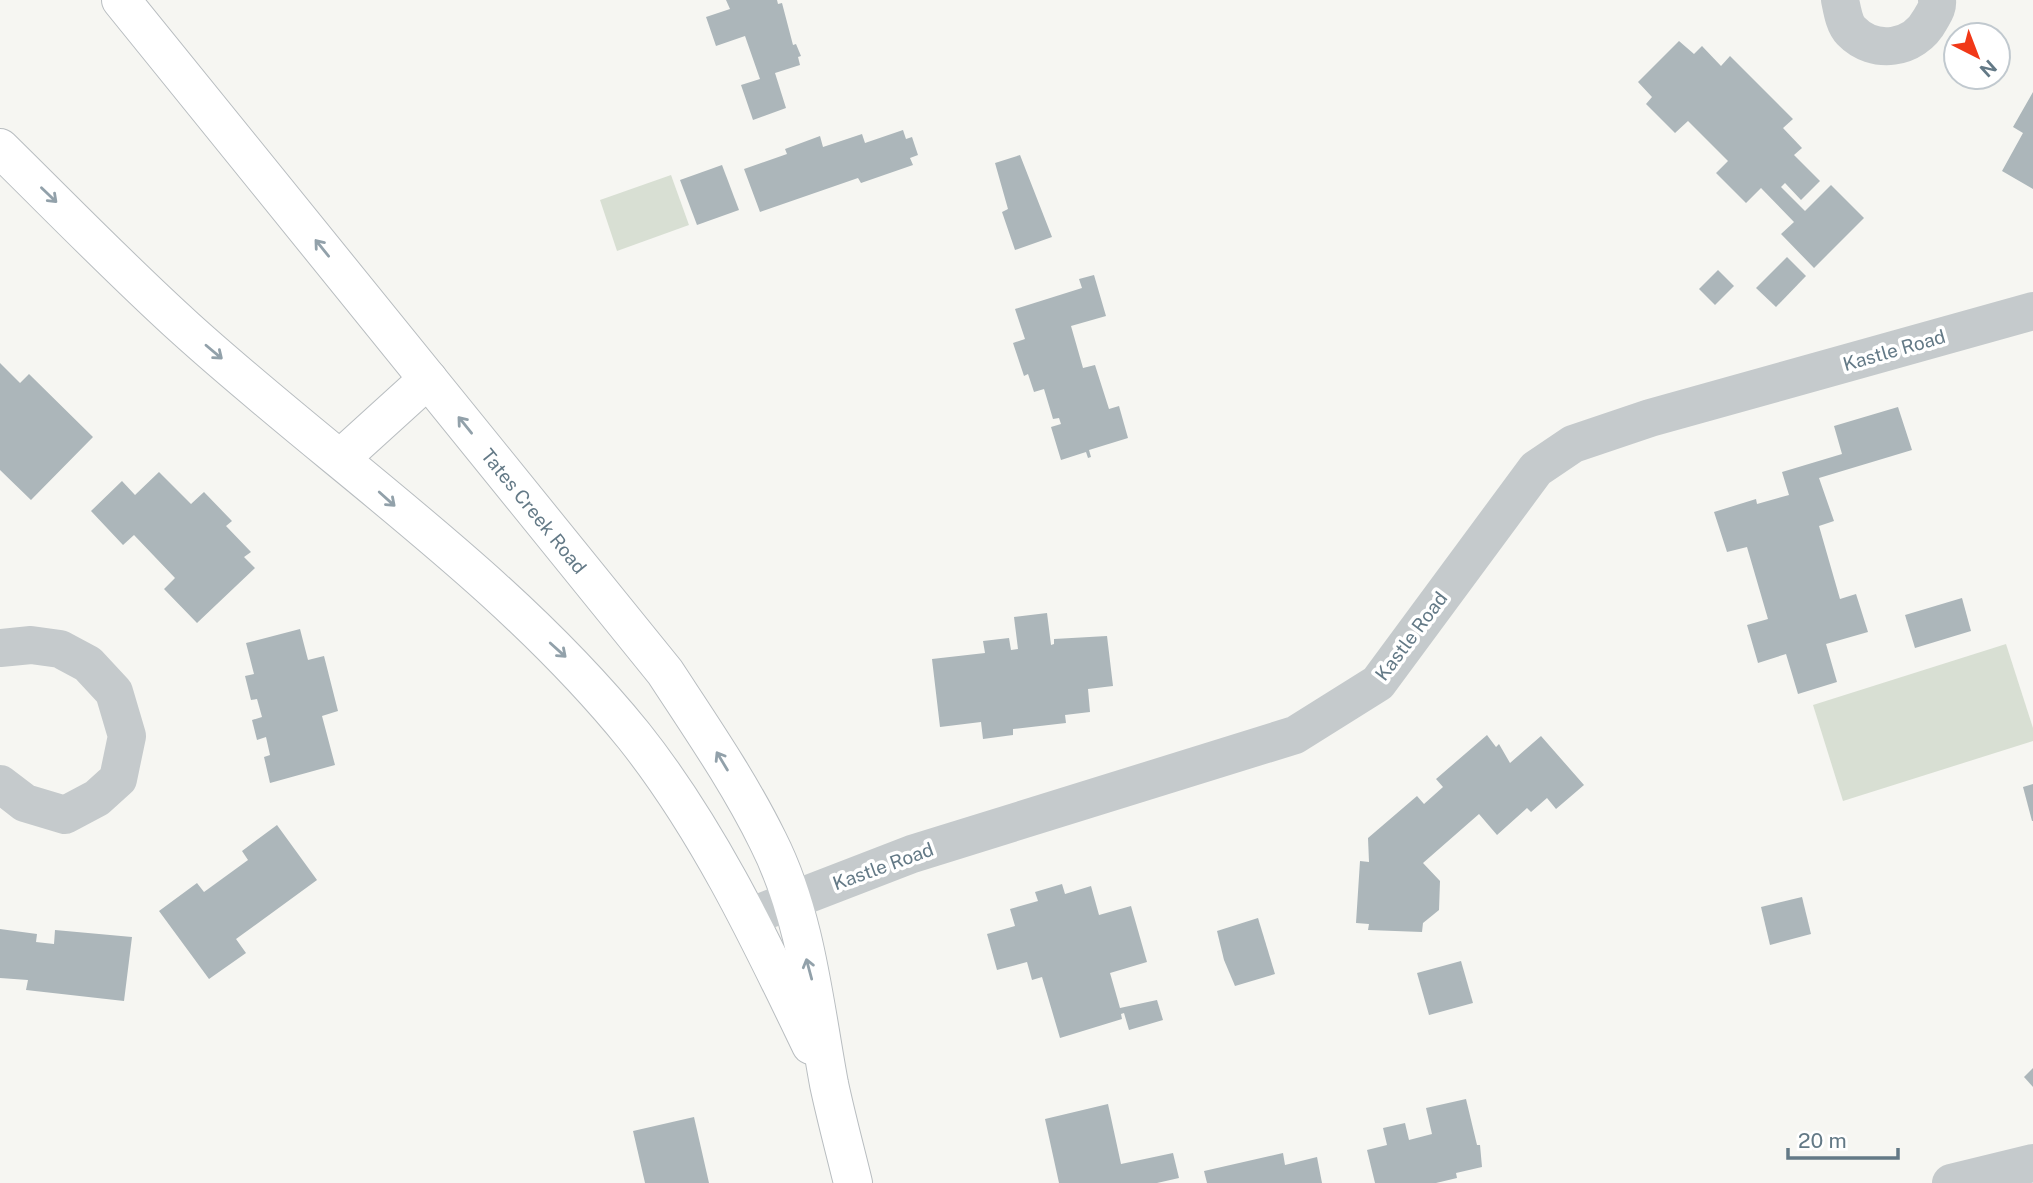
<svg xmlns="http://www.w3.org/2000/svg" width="2033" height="1183" font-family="'Public Sans',sans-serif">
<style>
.green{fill:#d8dfd3}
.building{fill:#acb6ba}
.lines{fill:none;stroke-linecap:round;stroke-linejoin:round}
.primary-casing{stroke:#b8bdc0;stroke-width:40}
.street{stroke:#c5cacc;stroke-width:38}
.primary{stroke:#fff;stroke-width:38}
.oneway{stroke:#92a1aa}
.labels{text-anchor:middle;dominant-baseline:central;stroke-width:7;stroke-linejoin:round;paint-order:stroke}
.street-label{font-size:19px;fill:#637986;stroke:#fff}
</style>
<rect width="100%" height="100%" fill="#f6f6f2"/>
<g class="green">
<path d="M 671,175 L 689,225 L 617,251 L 600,200 Z"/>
<path d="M 2006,644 L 2033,728 L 2033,741 L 1843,801 L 1813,705 Z"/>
</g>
<g class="building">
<path d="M 726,0 L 777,0 L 778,4 L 782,3 L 793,45 L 796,44 L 801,56 L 798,57 L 800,65 L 775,73 L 786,108 L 753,120 L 741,85 L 760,79 L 745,36 L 716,46 L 706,17 L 730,9 Z"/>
<path d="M 1679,41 L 1694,54 L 1702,46 L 1721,66 L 1730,56 L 1793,119 L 1783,128 L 1802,148 L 1794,155 L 1820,181 L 1801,200 L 1785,183 L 1781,187 L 1805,211 L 1831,185 L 1864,218 L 1814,268 L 1781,234 L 1794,222 L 1761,188 L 1746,203 L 1716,173 L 1728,161 L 1688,121 L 1675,133 L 1646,104 L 1652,97 L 1638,82 Z"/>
<path d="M 2033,92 L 2033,189 L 2002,171 L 2023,133 L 2013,127 Z"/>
<path d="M 903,130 L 906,139 L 912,137 L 918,155 L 910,158 L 913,165 L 861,183 L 858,178 L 760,212 L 744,169 L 787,154 L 785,149 L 820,136 L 823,147 L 862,134 L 865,143 Z"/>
<path d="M 1020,155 L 1052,237 L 1015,250 L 1002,212 L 1008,209 L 995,163 Z"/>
<path d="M 722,165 L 739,210 L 697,225 L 680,180 Z"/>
<path d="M 1787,257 L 1806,276 L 1776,307 L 1756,288 Z"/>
<path d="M 1718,270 L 1734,286 L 1715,305 L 1699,289 Z"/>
<path d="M 1094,275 L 1106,316 L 1071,326 L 1083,368 L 1095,365 L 1109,409 L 1119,406 L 1128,438 L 1089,450 L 1091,457 L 1088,458 L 1086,452 L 1061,460 L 1051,427 L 1061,424 L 1059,418 L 1053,419 L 1044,389 L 1034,392 L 1028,374 L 1024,376 L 1013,343 L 1025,339 L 1015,309 L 1082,288 L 1079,279 Z"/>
<path d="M 0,363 L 20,383 L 29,374 L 93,437 L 31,500 L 0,470 Z"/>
<path d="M 1898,407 L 1912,450 L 1819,478 L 1834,521 L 1819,526 L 1840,599 L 1856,594 L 1868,632 L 1826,644 L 1837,682 L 1798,694 L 1786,654 L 1758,663 L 1747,625 L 1768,619 L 1747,547 L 1727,552 L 1714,512 L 1756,499 L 1757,504 L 1789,495 L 1782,472 L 1842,454 L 1834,426 Z"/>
<path d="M 159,472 L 191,504 L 204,492 L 232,521 L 226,526 L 251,552 L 244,557 L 255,568 L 197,623 L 164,589 L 175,578 L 134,535 L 123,545 L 91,511 L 122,481 L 135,495 Z"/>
<path d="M 1962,598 L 1971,631 L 1915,648 L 1905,615 Z"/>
<path d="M 1047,613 L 1051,645 L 1054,644 L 1054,639 L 1107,636 L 1113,686 L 1088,689 L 1090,712 L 1065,715 L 1066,723 L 1013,729 L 1013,735 L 983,739 L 981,722 L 940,727 L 932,659 L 985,653 L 983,641 L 1009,638 L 1011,650 L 1018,649 L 1014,617 Z"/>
<path d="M 300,629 L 308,660 L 324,656 L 338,711 L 322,716 L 335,765 L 270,783 L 264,757 L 270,755 L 266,737 L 257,740 L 252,720 L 262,717 L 257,699 L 251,700 L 245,676 L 254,674 L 246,643 Z"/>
<path d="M 1487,735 L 1496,747 L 1499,744 L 1510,763 L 1541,736 L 1584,785 L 1556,809 L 1547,798 L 1531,812 L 1527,808 L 1497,835 L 1479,814 L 1423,863 L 1440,881 L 1439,910 L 1423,923 L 1422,932 L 1368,930 L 1369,924 L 1356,923 L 1360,861 L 1369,862 L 1368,838 L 1417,796 L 1424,804 L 1443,787 L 1436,779 Z"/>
<path d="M 2033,784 L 2033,821 L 2032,821 L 2023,787 Z"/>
<path d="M 277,825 L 317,880 L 236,939 L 246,953 L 209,979 L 159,911 L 197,883 L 204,892 L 248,860 L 242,851 Z"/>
<path d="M 1062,884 L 1065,894 L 1091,886 L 1099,915 L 1131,906 L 1147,962 L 1110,973 L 1120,1008 L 1157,1000 L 1163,1020 L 1129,1030 L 1124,1013 L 1121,1014 L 1122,1019 L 1060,1038 L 1042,977 L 1032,980 L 1027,962 L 997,970 L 987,934 L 1015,926 L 1010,909 L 1038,901 L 1035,892 Z"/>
<path d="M 1802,897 L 1811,934 L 1770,945 L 1761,907 Z"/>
<path d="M 1258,918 L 1275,974 L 1235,986 L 1224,960 L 1217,931 Z"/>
<path d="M 0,929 L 37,934 L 36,942 L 54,944 L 55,930 L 132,937 L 124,1001 L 26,990 L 28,980 L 0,978 Z"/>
<path d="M 1461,961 L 1473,1003 L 1429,1015 L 1417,973 Z"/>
<path d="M 2033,1068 L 2033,1087 L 2024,1077 Z"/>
<path d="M 1466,1099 L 1477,1145 L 1480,1145 L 1482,1167 L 1456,1173 L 1457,1178 L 1436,1183 L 1375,1183 L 1367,1150 L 1387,1145 L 1383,1128 L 1405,1123 L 1409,1140 L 1432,1134 L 1426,1108 Z"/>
<path d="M 1108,1104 L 1121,1164 L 1173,1153 L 1179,1178 L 1157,1183 L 1059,1183 L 1045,1119 Z"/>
<path d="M 694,1117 L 709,1183 L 645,1183 L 633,1131 Z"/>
<path d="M 1283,1153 L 1285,1165 L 1317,1157 L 1322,1183 L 1207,1183 L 1204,1171 Z"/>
</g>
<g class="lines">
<g class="primary-casing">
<g id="primary">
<path d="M 121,0 L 665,672 C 701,727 739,782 768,841 C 806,916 814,1003 829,1084 C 836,1117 845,1150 853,1183"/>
<path d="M 0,148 C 61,208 121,270 185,328 C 334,463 506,578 634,736 C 708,829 760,939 811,1045"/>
<path d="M 341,458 L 428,379"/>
</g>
</g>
<g class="street">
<path d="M 1840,0 C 1842,9 1844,24 1851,31 C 1874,55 1914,50 1930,20 C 1934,13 1938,8 1937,0"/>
<path d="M 0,648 L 31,645 L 60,649 L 88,664 L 114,692 L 127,736 L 118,779 L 97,798 L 65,815 L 25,803 L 0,784"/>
<path d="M 749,917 L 912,854 L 1295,735 L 1378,683 L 1536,469 L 1573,444 L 1650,418 L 2033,311"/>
<path d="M 1951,1183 L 2033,1163"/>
</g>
<use href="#primary" class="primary"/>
</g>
<defs><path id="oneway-shaft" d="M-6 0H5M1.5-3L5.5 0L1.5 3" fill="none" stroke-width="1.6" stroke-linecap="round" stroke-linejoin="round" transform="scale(1.75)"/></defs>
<g class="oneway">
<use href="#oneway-shaft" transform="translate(49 195) rotate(44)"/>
<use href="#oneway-shaft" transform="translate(322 248) rotate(-129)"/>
<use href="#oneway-shaft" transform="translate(214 352) rotate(40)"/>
<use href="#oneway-shaft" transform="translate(465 425) rotate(-129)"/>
<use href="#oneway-shaft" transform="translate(387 499) rotate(42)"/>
<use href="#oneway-shaft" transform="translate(558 650) rotate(42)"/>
<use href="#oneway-shaft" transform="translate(722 761) rotate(-121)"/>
<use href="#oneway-shaft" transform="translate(809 969) rotate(-105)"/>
</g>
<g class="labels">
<g class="street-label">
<text transform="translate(1894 350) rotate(-16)">Kastle Road</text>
<text transform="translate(534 511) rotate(51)">Tates Creek Road</text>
<text transform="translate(1411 636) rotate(-53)">Kastle Road</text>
<text transform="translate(883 866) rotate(-20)">Kastle Road</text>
</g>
</g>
<g transform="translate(1977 56) rotate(138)"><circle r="33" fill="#ffffff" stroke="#c1c9cf" stroke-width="2"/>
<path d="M0-5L12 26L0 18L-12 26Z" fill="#f13818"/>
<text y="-10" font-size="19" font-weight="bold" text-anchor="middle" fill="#637986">N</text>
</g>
<path d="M1788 1148v10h110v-10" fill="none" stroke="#637986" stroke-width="3.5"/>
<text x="1798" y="1148" font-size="21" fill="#637986" stroke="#ffffff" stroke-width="5" paint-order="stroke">20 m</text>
</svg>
